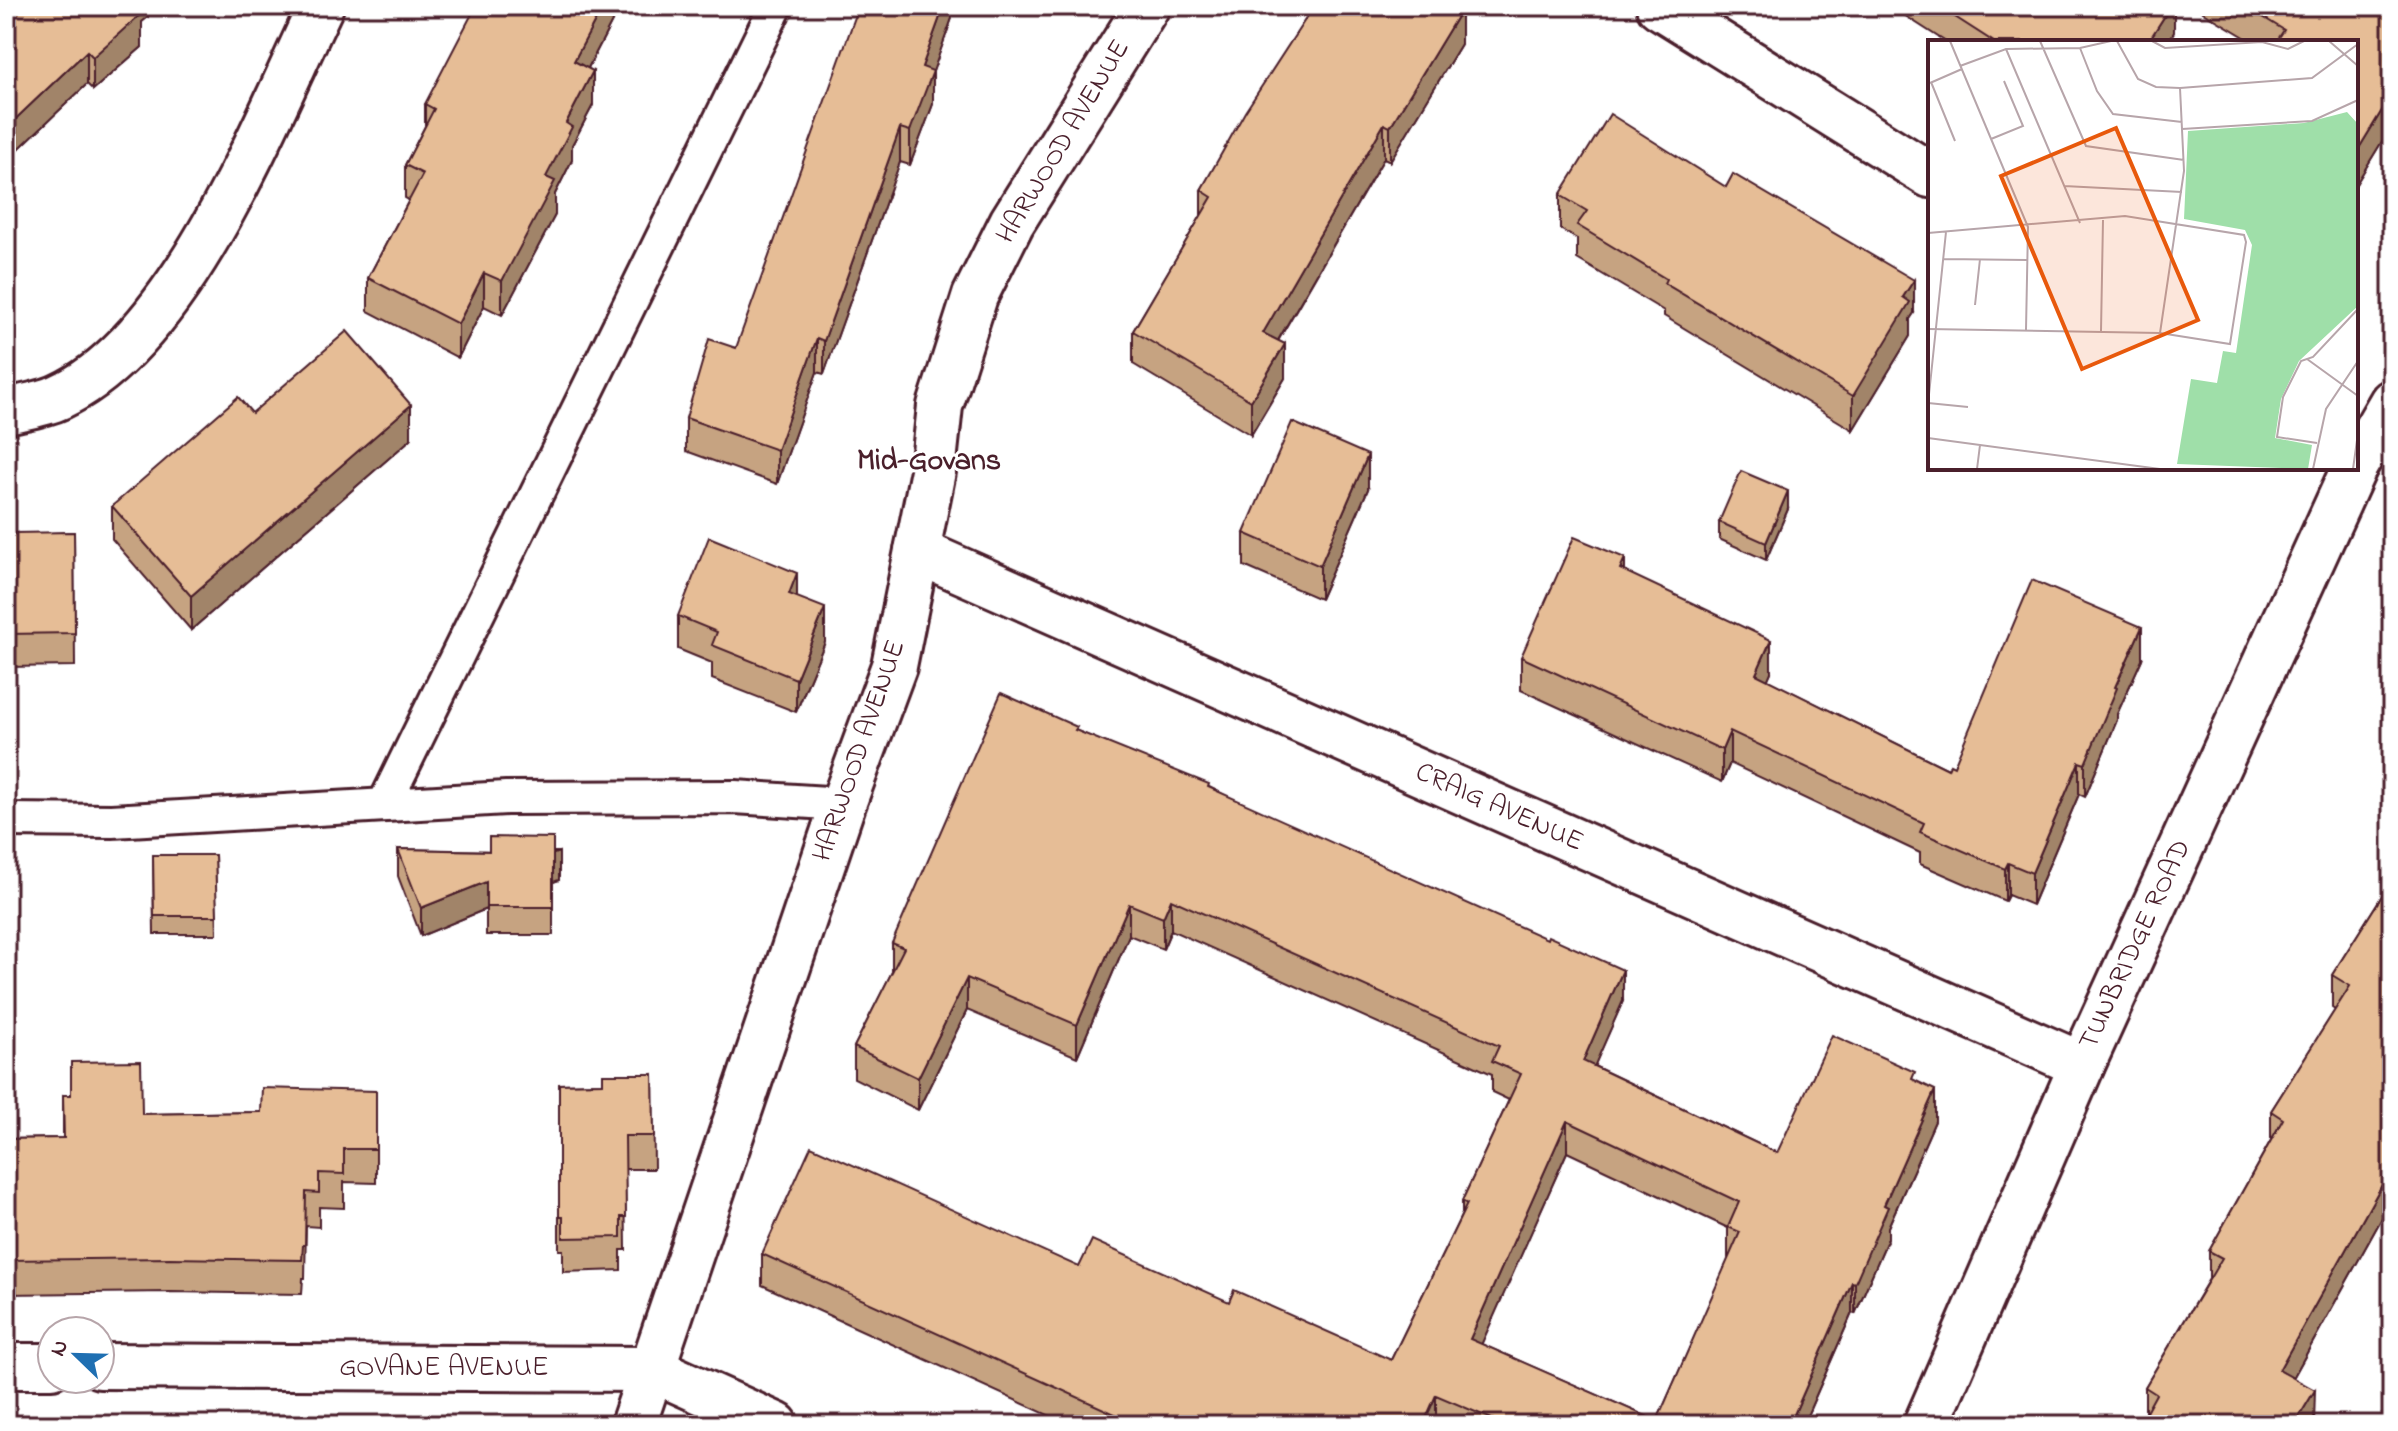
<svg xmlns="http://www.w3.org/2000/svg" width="2398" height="1431" font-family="'Indie Flower',sans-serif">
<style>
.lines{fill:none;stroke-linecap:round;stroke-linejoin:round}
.lane-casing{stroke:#4a1f2b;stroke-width:38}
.street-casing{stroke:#4a1f2b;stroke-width:50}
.lane{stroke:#fff;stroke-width:32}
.street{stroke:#fff;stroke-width:44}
.wall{fill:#c6a381;stroke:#4a1f2b;stroke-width:2;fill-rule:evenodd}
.shaded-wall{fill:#a18469;stroke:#4a1f2b;stroke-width:2}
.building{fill:#e6bd96;stroke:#4a1f2b;stroke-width:2;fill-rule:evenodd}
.labels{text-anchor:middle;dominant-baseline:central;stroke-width:6;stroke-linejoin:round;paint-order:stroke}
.street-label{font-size:28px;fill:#4a1f2b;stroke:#fff}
.neighbourhood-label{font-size:30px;font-weight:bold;fill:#4a1f2b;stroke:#fff}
.inset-road{fill:none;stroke:#b7a5aa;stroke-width:2}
.view{fill:#e8590c;fill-opacity:0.15;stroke:#e8590c;stroke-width:4}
.inset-edge{fill:none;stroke:#4a1f2b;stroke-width:4}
</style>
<rect width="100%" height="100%" fill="#fff"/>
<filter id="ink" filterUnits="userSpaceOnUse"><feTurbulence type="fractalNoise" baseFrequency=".0125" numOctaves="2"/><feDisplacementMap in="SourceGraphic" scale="16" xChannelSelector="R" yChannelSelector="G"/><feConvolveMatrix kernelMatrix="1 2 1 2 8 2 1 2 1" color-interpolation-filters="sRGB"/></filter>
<g filter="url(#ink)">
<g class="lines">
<g class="lane-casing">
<g id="lane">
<path d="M 384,805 L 776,6"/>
<path d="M 6,820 L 112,821 L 506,798 L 735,797 L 843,804"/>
</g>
</g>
<g class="street-casing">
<g id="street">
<path d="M 1659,6 L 1930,175"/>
<path d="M 6,411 C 23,407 44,404 59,397 C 182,340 264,124 321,6"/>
<path d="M 2356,464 L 2392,402"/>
<path d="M 917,551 L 2082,1065"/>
<path d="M 6,1366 L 52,1366"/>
<path d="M 100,1366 L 652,1369 L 776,1425"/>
<path d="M 633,1425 L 843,804 L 894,666 L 933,471 L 940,406 L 975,296 L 1012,222 L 1147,6"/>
<path d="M 1926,1425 L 2082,1065 L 2354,468"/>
</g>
</g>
<use href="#lane" class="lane"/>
<use href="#street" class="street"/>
</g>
<g class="wall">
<path d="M 6,6 L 148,6 L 148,17 L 142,22 L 142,47 L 93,90 L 87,84 L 6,161 Z"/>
<path d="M 620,6 L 588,68 L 593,105 L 572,145 L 572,160 L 555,194 L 555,215 L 502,315 L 484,306 L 458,358 L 368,311 L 368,278 L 409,200 L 405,198 L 405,165 L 425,126 L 425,104 Z"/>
<path d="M 952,6 L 952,18 L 933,71 L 933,104 L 910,165 L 900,162 L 824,374 L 817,372 L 777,484 L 686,451 L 686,418 L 736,348 Z"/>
<path d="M 1314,6 L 1463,6 L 1460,10 L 1461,44 L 1390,161 L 1384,158 L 1278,341 L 1285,378 L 1251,435 L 1133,364 L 1133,331 L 1201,216 L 1201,190 Z"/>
<path d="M 1890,6 L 2174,6 L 2174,32 L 2168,42 L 1946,42 Z"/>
<path d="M 2193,6 L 2392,6 L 2392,125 L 2356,184 L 2356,42 L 2253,42 Z"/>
<path d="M 1560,195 L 1914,313 L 1910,319 L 1910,336 L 1853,430 L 1664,316 L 1664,311 L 1577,259 L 1577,239 L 1560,229 Z"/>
<path d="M 252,413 L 411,439 L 191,630 L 112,539 L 112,506 Z"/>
<path d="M 1368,489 L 1320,599 L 1244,566 L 1244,533 Z"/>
<path d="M 1788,509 L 1766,560 L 1719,539 L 1719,522 Z"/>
<path d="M 74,532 L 75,666 L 6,667 L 6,535 Z"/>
<path d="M 1625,571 L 1771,672 L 1767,680 L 1948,769 L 2142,659 L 2117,714 L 2117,720 L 2085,797 L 2079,794 L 2032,905 L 2008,895 L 2005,901 L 1920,864 L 1920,853 L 1730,763 L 1722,782 L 1521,690 L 1521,657 Z"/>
<path d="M 797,597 L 825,642 L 796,712 L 712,679 L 712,663 L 678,649 L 678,616 Z"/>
<path d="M 1077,731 L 1209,787 L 1623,1001 L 1594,1066 L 1777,1153 L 1915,1081 L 1935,1121 L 1888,1227 L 1888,1238 L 1855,1314 L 1852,1313 L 1803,1425 L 1070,1425 L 762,1285 L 762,1254 L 1079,1267 L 1229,1302 L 1391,1360 L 1462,1214 L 1462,1201 L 1509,1100 L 1492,1092 L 1492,1074 L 1171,930 L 1163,949 L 1129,935 L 1077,1057 L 967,1010 L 918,1110 L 854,1078 L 854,1047 L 892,972 L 892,943 ZM 1567,1152 L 1728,1228 L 1728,1258 L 1729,1259 L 1657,1421 L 1481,1344 Z"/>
<path d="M 398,849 L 553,852 L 559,880 L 553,882 L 553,935 L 486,935 L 486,909 L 421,936 L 398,876 Z"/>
<path d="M 153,855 L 215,855 L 217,934 L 154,934 Z"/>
<path d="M 2392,880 L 2392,1222 L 2383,1216 L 2293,1378 L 2315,1424 L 2314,1425 L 2139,1425 L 2145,1413 L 2145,1387 L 2209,1279 L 2209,1251 L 2271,1140 L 2271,1111 L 2335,1010 L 2332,1008 L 2332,975 Z"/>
<path d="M 653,1074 L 654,1169 L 625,1169 L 626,1250 L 621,1250 L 621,1270 L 563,1272 L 563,1250 L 559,1250 L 559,1084 L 603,1083 Z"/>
<path d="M 376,1091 L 376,1183 L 344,1182 L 344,1208 L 319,1207 L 319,1227 L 306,1226 L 305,1278 L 303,1278 L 302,1294 L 170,1292 L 6,1294 L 6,1139 L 63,1138 L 63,1095 L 142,1114 L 261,1112 Z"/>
</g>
<g class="shaded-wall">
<path d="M 130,6 L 148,6 L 148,17 L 142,22 L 142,47 L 93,90 L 93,57 Z"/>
<path d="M 603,6 L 620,6 L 574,95 L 574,61 Z"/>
<path d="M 944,6 L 952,6 L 952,18 L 930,80 L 933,71 L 933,104 L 910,165 L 910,131 L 922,67 Z"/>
<path d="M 2171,6 L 2174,6 L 2174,32 L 2168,42 L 2148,42 Z"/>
<path d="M 1461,10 L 1461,44 L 1390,161 L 1390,127 Z"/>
<path d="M 87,51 L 87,84 L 6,161 L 6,128 Z"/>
<path d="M 593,71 L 593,105 L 572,145 L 572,160 L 555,194 L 555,215 L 502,315 L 502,281 L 566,123 Z"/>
<path d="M 2392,94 L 2392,125 L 2356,184 L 2356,153 Z"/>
<path d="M 1384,124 L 1384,158 L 1263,366 L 1263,333 Z"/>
<path d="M 900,128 L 900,162 L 824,374 L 824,341 Z"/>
<path d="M 484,273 L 484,306 L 458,358 L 458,324 Z"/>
<path d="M 1914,280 L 1914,313 L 1910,319 L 1910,336 L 1853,430 L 1853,396 L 1903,297 Z"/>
<path d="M 817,338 L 817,372 L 777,484 L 777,450 Z"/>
<path d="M 1285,344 L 1285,378 L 1251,435 L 1251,401 Z"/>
<path d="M 411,405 L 411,439 L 191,630 L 191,596 Z"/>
<path d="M 1368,455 L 1368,489 L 1320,599 L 1320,566 Z"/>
<path d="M 1788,491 L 1788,509 L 1766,560 L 1766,543 Z"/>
<path d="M 1625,558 L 1625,591 L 1620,569 Z"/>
<path d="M 797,573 L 797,606 L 789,594 Z"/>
<path d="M 825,608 L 825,642 L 796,712 L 796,679 Z"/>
<path d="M 2142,627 L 2142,659 L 2117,714 L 2117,720 L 2085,797 L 2085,764 L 2115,687 Z"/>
<path d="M 1771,640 L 1771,672 L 1756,707 L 1756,674 Z"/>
<path d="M 1730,731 L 1730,763 L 1722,782 L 1722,750 Z"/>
<path d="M 2079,762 L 2079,794 L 2032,905 L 2032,873 Z"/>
<path d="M 559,852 L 559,880 L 553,882 L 553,854 Z"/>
<path d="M 2008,863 L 2008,895 L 2005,901 L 2005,869 Z"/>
<path d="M 486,882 L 486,909 L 421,936 L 421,908 Z"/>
<path d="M 1171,899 L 1171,930 L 1163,949 L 1163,918 Z"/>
<path d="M 1129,904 L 1129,935 L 1077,1057 L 1077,1025 Z"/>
<path d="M 1623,970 L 1623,1001 L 1583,1092 L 1583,1061 Z"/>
<path d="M 967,978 L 967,1010 L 918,1110 L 918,1078 Z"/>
<path d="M 1935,1090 L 1935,1121 L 1888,1227 L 1888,1238 L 1855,1314 L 1855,1283 L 1884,1205 Z"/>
<path d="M 1567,1121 L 1567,1152 L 1470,1370 L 1470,1339 Z"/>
<path d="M 2383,1183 L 2383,1216 L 2279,1403 L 2279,1370 Z"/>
<path d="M 1852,1282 L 1852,1313 L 1803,1425 L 1793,1425 L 1793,1417 Z"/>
<path d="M 2315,1390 L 2314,1425 L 2294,1425 Z"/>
<path d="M 1436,1395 L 1436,1425 L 1423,1425 Z"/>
</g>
<g class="building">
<path d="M 6,6 L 135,6 L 142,13 L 93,57 L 87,51 L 6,128 Z"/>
<path d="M 476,6 L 603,6 L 574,61 L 593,71 L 566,123 L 572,127 L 546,177 L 555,181 L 502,281 L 484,273 L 458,324 L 368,278 L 423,174 L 405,165 L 434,109 L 425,104 Z"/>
<path d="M 859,6 L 944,6 L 922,67 L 933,71 L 910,131 L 900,128 L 824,341 L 817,338 L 777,450 L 686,418 L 709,339 L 736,348 Z"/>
<path d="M 1314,6 L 1455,6 L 1461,10 L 1390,127 L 1384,124 L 1263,333 L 1285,344 L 1251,401 L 1133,331 L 1212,197 L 1201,190 L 1245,112 Z"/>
<path d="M 1938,6 L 2171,6 L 2148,42 L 1994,42 Z"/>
<path d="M 2245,6 L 2392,6 L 2392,94 L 2356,153 L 2356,42 L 2276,42 L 2284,30 Z"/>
<path d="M 1610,114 L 1726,187 L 1733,174 L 1914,280 L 1903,297 L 1910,302 L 1853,396 L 1664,283 L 1666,279 L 1577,225 L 1587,211 L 1560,195 Z"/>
<path d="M 347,331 L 411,405 L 191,596 L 112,506 L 238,397 L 252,413 Z"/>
<path d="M 1292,422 L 1368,455 L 1320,566 L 1244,533 Z"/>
<path d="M 1741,471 L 1788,491 L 1766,543 L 1719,522 Z"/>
<path d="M 74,532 L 75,633 L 6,634 L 6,535 L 13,535 L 13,533 Z"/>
<path d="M 709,537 L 797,573 L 789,594 L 825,608 L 796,679 L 712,645 L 717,632 L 678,616 Z"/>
<path d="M 1574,537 L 1625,558 L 1620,569 L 1771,640 L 1756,674 L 1948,769 L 1950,764 L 1954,766 L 2032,580 L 2142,627 L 2115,687 L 2117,688 L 2085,764 L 2079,762 L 2032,873 L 2008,863 L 2005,869 L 1920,832 L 1924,823 L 1730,731 L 1722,750 L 1521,657 Z"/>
<path d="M 1001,693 L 1077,727 L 1075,730 L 1209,784 L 1208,787 L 1547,939 L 1548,936 L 1623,970 L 1583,1061 L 1777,1153 L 1832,1035 L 1915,1072 L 1912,1079 L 1935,1090 L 1884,1205 L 1888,1207 L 1855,1283 L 1852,1282 L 1793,1417 L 1791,1416 L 1787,1425 L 1506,1425 L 1436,1395 L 1423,1425 L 1139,1425 L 762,1254 L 811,1146 L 1079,1267 L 1092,1240 L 1229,1302 L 1234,1290 L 1391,1360 L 1467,1204 L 1462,1201 L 1521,1074 L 1492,1061 L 1499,1046 L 1171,899 L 1163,918 L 1129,904 L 1077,1025 L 967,978 L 918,1078 L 854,1047 L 904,948 L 892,943 ZM 1567,1121 L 1739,1202 L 1728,1227 L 1740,1232 L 1657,1421 L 1470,1339 Z"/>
<path d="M 489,837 L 553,838 L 553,852 L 559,852 L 553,854 L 553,907 L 486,907 L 486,882 L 421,908 L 398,849 L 489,851 Z"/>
<path d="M 153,855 L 215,855 L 217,916 L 154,916 Z"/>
<path d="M 2392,880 L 2392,1189 L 2383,1183 L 2279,1370 L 2315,1390 L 2294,1425 L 2139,1425 L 2156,1394 L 2145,1387 L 2222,1258 L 2209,1251 L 2283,1119 L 2271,1111 L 2350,986 L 2332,975 Z"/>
<path d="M 141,1061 L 142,1114 L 261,1112 L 262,1088 L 376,1091 L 376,1149 L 344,1149 L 344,1174 L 319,1173 L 319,1193 L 306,1192 L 305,1245 L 303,1245 L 302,1260 L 170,1258 L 6,1260 L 6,1139 L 64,1138 L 63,1095 L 71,1095 L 71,1062 Z"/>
<path d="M 603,1074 L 653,1074 L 654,1136 L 625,1136 L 626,1217 L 621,1217 L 621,1237 L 563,1238 L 563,1217 L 559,1217 L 559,1084 L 603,1083 Z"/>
</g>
</g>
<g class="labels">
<g class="street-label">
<text transform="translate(1064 142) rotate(-59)">HARWOOD AVENUE</text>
<text transform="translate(860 751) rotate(-71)">HARWOOD AVENUE</text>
<text transform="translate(1499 808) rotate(24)">CRAIG AVENUE</text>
<text transform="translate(2136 945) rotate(-65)">TUNBRIDGE ROAD</text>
<text x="444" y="1368">GOVANE AVENUE</text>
</g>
<g class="neighbourhood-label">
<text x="929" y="462">Mid-Govans</text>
</g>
</g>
<g transform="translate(1928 40)">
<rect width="430" height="430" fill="#fff"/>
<path d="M 419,72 L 430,84 L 430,266 L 371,321 L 353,359 L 347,398 L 384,405 L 380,429 L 249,424 L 263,339 L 289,343 L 295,311 L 308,313 L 324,205 L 317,190 L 256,179 L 260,91 L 376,83 Z" fill="#9fdfa9"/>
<path class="inset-road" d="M 22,1 L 100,187 L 98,290M 112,1 L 158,106 L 256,120M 189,1 L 210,39 L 228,47 L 252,48 L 384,38 L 430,4M 224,1 L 237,8 L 334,2 L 360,9 L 376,1M 401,1 L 430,26M 152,8 L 169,51 L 185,74 L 254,82M 78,9 L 152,183M 32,26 L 78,9 L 152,8 L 183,1M 3,42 L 27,101M 2,43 L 34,29M 254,89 L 384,81 L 430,60M 63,99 L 95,86 L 76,41M 0,116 L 0,149M 136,146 L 254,152M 0,193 L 197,176 L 316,195 L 318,202 L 302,304 L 232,293 L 0,289M 15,219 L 99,220M 47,265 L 52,219M 173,291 L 175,180M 232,293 L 256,131 L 252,48M 379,319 L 430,356M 0,363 L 40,367M 0,364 L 18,192M 0,398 L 232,429M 389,403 L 349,397 L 355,357 L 373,321 L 385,317 L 430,269M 49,429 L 52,405M 385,429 L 398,369 L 430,321M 425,429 L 430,393"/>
<path class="view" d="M 188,88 L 270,280 L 154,329 L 73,136 Z"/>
<rect width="430" height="430" class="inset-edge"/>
</g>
<rect width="2398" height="1431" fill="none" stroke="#fff" stroke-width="32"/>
<rect x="16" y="16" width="2366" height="1399" fill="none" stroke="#4a1f2b" stroke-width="3" filter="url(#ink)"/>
<g transform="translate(76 1355) rotate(293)"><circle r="38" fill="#ffffff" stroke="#b7a5aa" stroke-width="2"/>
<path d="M0-6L14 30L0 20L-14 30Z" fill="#1f6fb2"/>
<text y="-12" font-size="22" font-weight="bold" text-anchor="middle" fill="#4a1f2b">N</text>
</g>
</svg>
